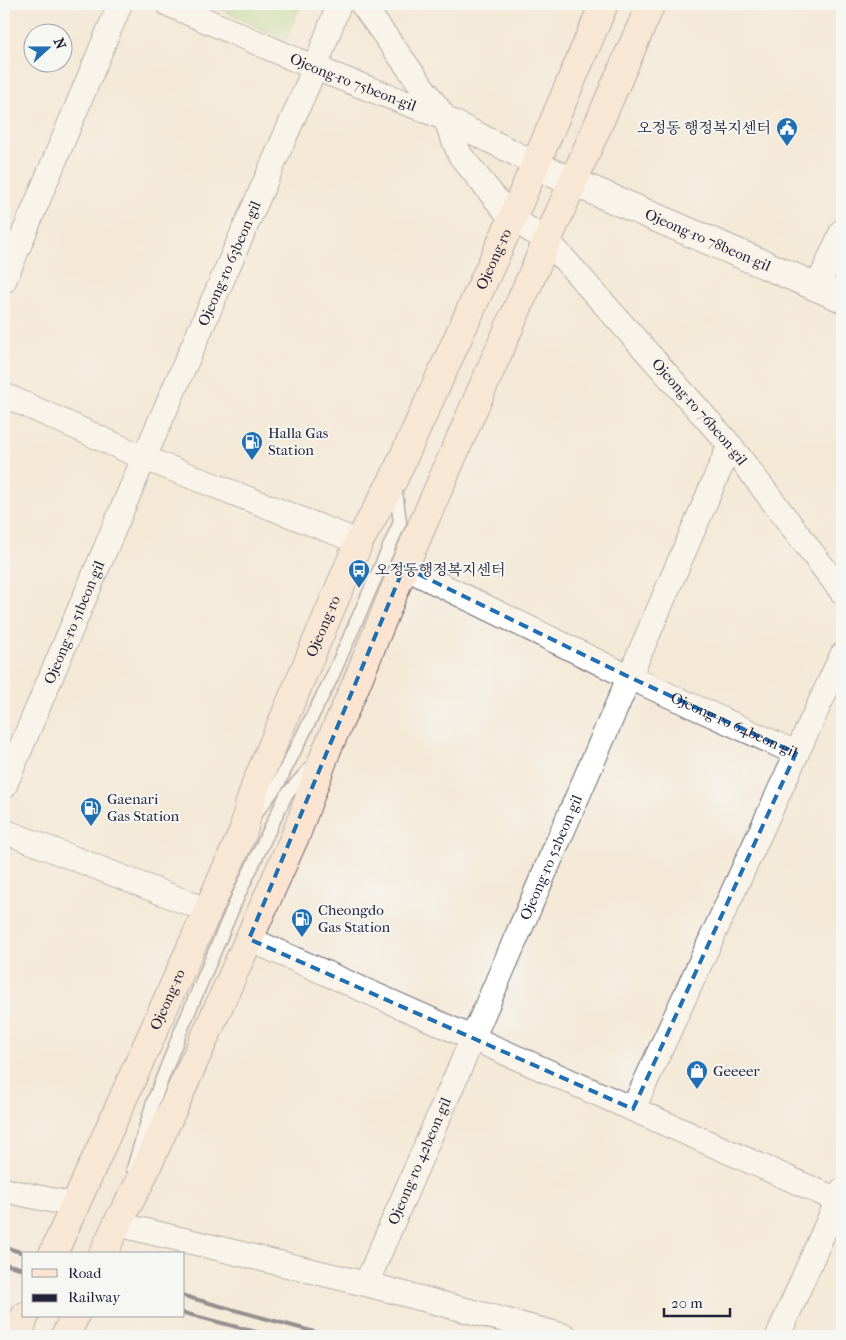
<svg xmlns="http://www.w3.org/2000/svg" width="846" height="1340" font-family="'IM FELL French Canon','Noto Serif KR',serif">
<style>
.green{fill:#a8d785;stroke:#657c60}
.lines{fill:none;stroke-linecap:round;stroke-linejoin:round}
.service-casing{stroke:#6c6872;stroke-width:15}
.minor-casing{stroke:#6c6872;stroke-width:26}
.tertiary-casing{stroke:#6c6872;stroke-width:30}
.secondary-casing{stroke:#6c6872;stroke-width:30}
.service{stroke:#fff;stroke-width:12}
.minor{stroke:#fff;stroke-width:24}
.tertiary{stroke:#fff;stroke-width:28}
.secondary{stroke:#fde4d1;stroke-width:28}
.rail{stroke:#22223b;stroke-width:4}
.marked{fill:none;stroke:#1f6fb2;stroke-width:4;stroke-dasharray:10 6;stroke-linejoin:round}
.labels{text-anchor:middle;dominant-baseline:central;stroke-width:4;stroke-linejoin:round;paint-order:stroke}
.street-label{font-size:15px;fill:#22223b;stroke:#f6f6f2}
.poi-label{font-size:15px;fill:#22223b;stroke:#f6f6f2;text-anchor:start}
</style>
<rect width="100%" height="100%" fill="#f6f6f2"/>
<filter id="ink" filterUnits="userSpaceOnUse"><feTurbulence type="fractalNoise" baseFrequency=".02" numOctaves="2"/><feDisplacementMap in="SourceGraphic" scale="10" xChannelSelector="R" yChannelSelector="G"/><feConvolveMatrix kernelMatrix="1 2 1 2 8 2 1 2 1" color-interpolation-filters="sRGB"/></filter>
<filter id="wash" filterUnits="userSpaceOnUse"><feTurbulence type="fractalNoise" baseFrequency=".0096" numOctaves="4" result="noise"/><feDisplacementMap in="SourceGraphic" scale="20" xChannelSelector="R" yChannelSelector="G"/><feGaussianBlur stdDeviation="1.12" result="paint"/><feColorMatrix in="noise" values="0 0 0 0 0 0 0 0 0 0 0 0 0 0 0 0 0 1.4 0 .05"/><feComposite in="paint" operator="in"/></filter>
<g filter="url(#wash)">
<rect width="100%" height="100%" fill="#f4e9d7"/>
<path class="green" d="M 210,4 L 301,4 L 285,40 Z"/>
</g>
<g filter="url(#ink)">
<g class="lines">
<g class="service-casing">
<g id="service">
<path d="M 256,813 L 278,784 L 331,679 L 400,522 L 395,485"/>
<path d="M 133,1169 L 153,1102 L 180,1033 L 239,894 L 286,795 L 313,765"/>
</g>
</g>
<g class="minor-casing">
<g id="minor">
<path id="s1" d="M 168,4 L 315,68 L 445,118 L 536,164"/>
<path id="s2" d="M 362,4 L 445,118 L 460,155 L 512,219 L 547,240 L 730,445 L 842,592"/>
<path d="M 4,281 L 120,4"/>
<path d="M 817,288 L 842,231"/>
<path d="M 4,395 L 144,458 L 359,542"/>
<path id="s3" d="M 404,567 L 629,677 L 796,753"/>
<path id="s4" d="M 4,787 L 144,458 L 315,68 L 339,4"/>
<path d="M 4,831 L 206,910"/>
<path d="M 249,939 L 842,1202"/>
<path d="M 633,1109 L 842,655"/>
<path d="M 4,1190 L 74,1205"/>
<path d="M 117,1224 L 366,1284 L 565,1336"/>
<path id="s5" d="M 366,1284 L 730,445"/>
<path d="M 778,1336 L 842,1190"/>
</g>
</g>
<g class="tertiary-casing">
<g id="tertiary">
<path id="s6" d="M 536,164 L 548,171 L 842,298"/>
</g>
</g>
<g class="secondary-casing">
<g id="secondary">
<path id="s7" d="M 53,1254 L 243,832 L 249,806 L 256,784 L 359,542 L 394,478 L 512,219 L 604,4"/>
<path d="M 103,1254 L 117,1224 L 139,1184 L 297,832 L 327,749 L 354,689 L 404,567 L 651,4"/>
<path d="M 17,1336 L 25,1316"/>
<path d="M 65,1336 L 75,1316"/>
</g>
</g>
<use href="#service" class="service"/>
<use href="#minor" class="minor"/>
<use href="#tertiary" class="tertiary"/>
<use href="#secondary" class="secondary"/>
<g class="rail">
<path d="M 4,1247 L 27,1254"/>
<path d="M 4,1264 L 24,1269"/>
<path d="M 184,1296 L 329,1336"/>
<path d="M 184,1313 L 271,1336"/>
</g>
</g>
</g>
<path d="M0 0H846V1340H0ZM 404,567 L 629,677 L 796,753 L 633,1109 L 249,939 Z" fill="#f4e9d7" fill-opacity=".55" fill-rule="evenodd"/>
<path class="marked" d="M 404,567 L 629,677 L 796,753 L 633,1109 L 249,939 Z"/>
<defs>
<g id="civic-pin" transform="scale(1.125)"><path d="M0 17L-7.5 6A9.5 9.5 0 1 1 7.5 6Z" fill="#1f6fb2" stroke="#f6f6f2"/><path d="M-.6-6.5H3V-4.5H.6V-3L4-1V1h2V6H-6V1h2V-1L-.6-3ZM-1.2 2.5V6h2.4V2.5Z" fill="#fff"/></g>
<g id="fuel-pin" transform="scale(1.125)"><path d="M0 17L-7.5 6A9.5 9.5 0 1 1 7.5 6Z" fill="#1f6fb2" stroke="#f6f6f2"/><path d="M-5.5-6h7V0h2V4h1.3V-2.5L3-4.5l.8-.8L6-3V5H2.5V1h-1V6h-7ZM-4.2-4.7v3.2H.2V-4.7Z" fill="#fff"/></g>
<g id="bus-pin" transform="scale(1.125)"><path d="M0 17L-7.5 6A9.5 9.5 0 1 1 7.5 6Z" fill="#1f6fb2" stroke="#f6f6f2"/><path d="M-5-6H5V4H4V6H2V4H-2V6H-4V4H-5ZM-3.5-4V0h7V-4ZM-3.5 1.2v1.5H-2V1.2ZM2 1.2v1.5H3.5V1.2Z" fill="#fff"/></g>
<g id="shop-pin" transform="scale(1.125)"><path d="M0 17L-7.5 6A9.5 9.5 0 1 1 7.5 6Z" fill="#1f6fb2" stroke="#f6f6f2"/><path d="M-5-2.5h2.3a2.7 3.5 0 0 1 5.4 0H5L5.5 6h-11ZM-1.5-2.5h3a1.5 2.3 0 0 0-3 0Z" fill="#fff"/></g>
</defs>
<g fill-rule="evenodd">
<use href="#civic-pin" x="787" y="128"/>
<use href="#fuel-pin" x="252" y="442"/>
<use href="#bus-pin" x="359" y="570"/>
<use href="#fuel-pin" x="91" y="808"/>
<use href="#fuel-pin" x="302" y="919"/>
<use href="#shop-pin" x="697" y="1071"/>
</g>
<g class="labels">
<g class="street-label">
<text stroke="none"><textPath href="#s1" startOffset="201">Ojeong-ro 75beon-gil</textPath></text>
<text stroke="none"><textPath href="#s6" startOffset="188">Ojeong-ro 78beon-gil</textPath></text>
<text stroke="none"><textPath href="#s7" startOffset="1089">Ojeong-ro</textPath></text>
<text stroke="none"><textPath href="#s4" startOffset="570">Ojeong-ro 63beon-gil</textPath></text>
<text stroke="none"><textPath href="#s2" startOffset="534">Ojeong-ro 76beon-gil</textPath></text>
<text stroke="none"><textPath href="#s4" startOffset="179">Ojeong-ro 51beon-gil</textPath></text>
<text stroke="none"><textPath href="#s7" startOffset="684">Ojeong-ro</textPath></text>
<text stroke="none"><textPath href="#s3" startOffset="366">Ojeong-ro 64beon-gil</textPath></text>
<text stroke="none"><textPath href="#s5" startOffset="465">Ojeong-ro 52beon-gil</textPath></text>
<text stroke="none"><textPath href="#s7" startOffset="279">Ojeong-ro</textPath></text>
<text stroke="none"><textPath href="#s5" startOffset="134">Ojeong-ro 42beon-gil</textPath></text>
</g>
<g class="poi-label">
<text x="771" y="128" text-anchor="end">오정동 행정복지센터</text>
<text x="268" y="433">Halla Gas<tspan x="268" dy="17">Station</tspan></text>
<text x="375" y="570">오정동행정복지센터</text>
<text x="107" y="799">Gaenari<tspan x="107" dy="17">Gas Station</tspan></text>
<text x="318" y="910">Cheongdo<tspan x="318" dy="17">Gas Station</tspan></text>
<text x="713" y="1071">Geeeer</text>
</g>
</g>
<rect width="846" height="1340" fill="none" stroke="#f6f6f2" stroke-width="20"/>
<rect x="22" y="1252" width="162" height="65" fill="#f6f6f2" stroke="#a1a1a9"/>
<rect x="32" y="1269" width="25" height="8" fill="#fde4d1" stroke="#a1a1a9"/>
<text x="68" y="1278" font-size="15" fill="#22223b">Road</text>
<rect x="32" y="1294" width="25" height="8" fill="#22223b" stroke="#a1a1a9"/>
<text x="68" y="1302" font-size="15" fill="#22223b">Railway</text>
<g transform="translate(48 48) rotate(69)"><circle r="24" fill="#f6f6f2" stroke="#a1a1a9"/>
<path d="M0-4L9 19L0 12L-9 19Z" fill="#1f6fb2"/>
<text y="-8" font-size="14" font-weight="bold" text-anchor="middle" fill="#22223b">N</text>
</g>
<path d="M664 1308v8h66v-8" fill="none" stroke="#22223b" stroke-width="2.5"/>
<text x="671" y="1308" font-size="15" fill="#22223b" stroke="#f6f6f2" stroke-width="4" paint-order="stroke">20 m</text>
</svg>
